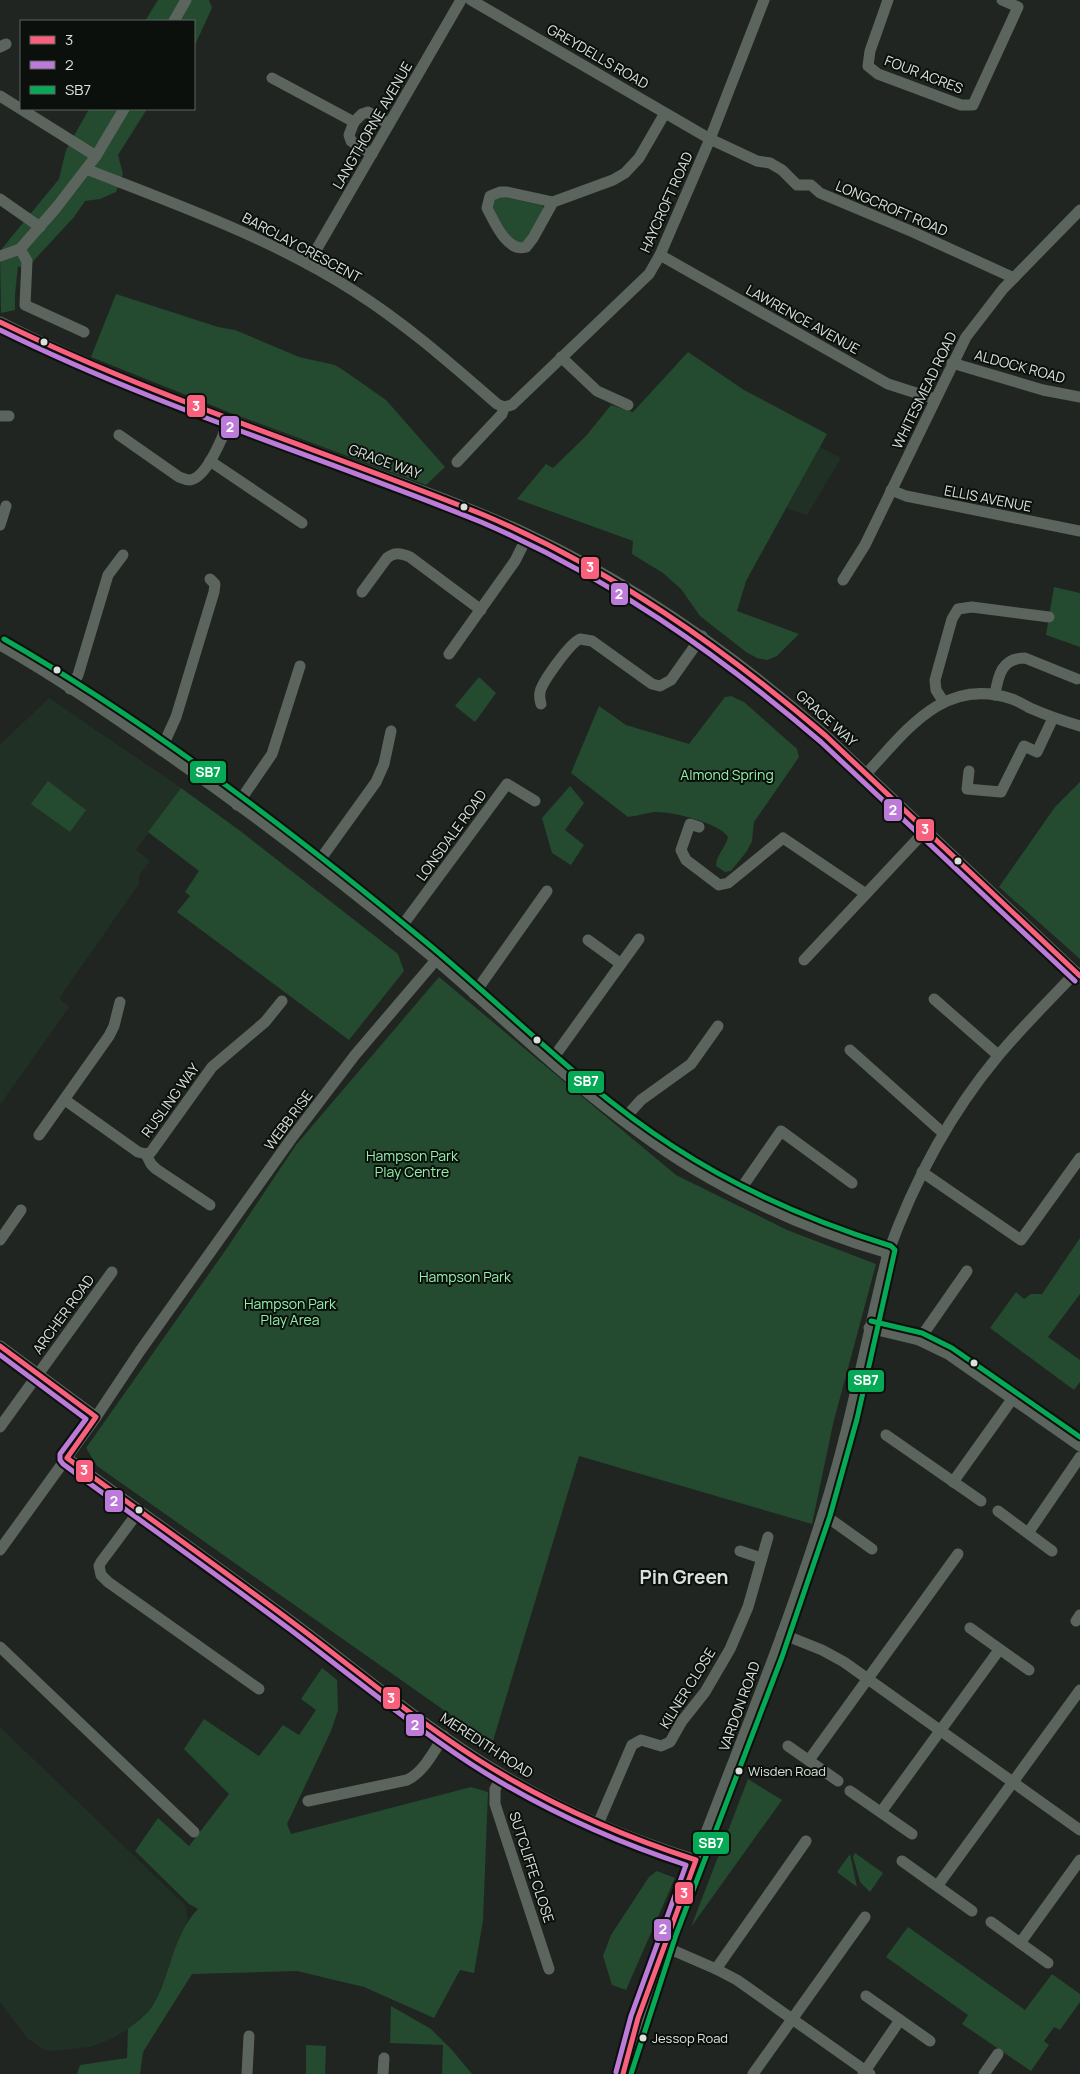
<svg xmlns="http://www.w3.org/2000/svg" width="1080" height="2074" font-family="Manrope,sans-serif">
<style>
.built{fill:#213024}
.green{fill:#244a2f}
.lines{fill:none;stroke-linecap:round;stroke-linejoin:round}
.minor{stroke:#5c655d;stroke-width:11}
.bus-1-casing{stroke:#0b100c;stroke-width:9}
.bus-2-casing{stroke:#0b100c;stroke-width:9}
.bus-3-casing{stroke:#0b100c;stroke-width:9}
.bus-1{stroke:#f8607d;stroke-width:5}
.bus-2{stroke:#bd7bd9;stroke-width:5}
.bus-3{stroke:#06aa56;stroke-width:5}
.bus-dot{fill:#dbe2dc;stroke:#0b100c;stroke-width:2}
.labels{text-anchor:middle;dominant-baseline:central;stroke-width:4;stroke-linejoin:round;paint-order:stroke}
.bus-label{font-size:13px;fill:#dbe2dc;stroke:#0b100c;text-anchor:start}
.street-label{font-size:14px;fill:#dbe2dc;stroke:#0b100c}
.park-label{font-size:14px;fill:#91f1a8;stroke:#0b100c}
.district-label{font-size:19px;font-weight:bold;fill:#dbe2dc;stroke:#0b100c}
.line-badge{stroke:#0b100c;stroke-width:2}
.badge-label{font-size:14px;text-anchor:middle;font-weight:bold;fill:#fff}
</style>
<rect width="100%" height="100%" fill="#202521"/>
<g class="built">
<path d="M 820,447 L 841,458 L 807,515 L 786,508 Z"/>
<path d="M 49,698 L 181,788 L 136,850 L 150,861 L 139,875 L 139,884 L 59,998 L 69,1007 L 0,1105 L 0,745 Z"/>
<path d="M 0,1727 L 185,1905 L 188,1920 L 158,1995 L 150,2009 L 128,2029 L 111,2039 L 90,2047 L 52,2051 L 43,2049 L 27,2038 L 0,2002 Z"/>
</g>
<g class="green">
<path d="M 158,0 L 209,0 L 212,8 L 194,47 L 194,21 L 145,21 Z"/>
<path d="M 89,109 L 147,109 L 118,155 L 123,174 L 116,192 L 100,199 L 85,201 L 74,217 L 25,270 L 18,266 L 15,294 L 15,310 L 1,313 L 0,251 L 59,179 L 66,150 Z"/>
<path d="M 498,196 L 541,205 L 544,207 L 524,243 L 513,241 L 492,209 L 491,202 Z"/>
<path d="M 116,294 L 218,327 L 235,330 L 299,357 L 335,365 L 346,372 L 386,400 L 445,467 L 426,485 L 231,413 L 91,357 Z"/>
<path d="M 688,352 L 744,390 L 827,434 L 746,581 L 737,611 L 799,634 L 777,656 L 767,660 L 757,658 L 746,652 L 700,616 L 681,589 L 663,573 L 632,554 L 633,541 L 517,499 L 546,464 L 553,468 L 586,436 L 611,405 L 633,412 Z"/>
<path d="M 1054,587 L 1080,593 L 1080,647 L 1046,635 Z"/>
<path d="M 479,677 L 496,693 L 475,722 L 455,706 Z"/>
<path d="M 731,696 L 744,702 L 797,749 L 799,757 L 754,822 L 752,841 L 747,851 L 731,871 L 725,872 L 716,866 C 716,855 726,847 728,837 C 720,823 671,811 655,812 C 646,813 637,816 628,817 L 571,773 L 599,706 L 626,725 L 689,744 L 725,697 Z"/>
<path d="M 48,781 L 86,810 L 70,832 L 31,804 Z"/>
<path d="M 1080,782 L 1080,959 L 999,887 L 1055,807 Z"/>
<path d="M 570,786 L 584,803 L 565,830 L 584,845 L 571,865 L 552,853 L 542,818 Z"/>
<path d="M 181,788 L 239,830 L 398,954 L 404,971 L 349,1040 L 177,912 L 190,896 L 185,892 L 199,871 L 148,832 Z"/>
<path d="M 439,977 L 676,1175 L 787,1230 L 876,1264 L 833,1424 L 812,1524 L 579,1456 L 492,1744 L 97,1466 L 86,1448 L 225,1251 L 296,1145 Z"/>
<path d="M 1080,1238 L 1080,1294 L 1048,1337 L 1080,1360 L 1080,1382 L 1074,1390 L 990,1328 L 1016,1292 L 1024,1299 L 1031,1294 L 1042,1294 Z"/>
<path d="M 322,1668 L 337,1680 L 338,1710 L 331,1731 L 287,1824 L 291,1834 L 471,1787 L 488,1792 L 483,1921 L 474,1973 L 460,1970 L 434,2018 L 364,1987 L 297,1971 L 192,1974 L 143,2052 L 140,2074 L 77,2074 L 80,2065 L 127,2058 L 128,2029 C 136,2022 145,2016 151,2008 C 171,1978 172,1935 198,1909 L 189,1904 L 135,1851 L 158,1818 L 189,1846 L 229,1794 L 184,1749 L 204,1719 L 259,1756 L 283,1725 L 299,1735 L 316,1710 L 301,1699 Z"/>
<path d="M 748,1779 L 782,1800 L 691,1927 Z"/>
<path d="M 855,1853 L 883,1873 L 870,1892 L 860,1882 L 853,1857 Z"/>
<path d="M 850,1854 L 857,1887 L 837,1872 Z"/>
<path d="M 657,1871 L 675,1878 L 626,1990 L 612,1985 L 603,1956 L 611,1935 L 649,1877 Z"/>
<path d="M 908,1927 L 1025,2010 L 1052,1974 L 1080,1994 L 1080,2002 L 1060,2030 L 1054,2027 L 1044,2041 L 1049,2045 L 1031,2071 L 962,2024 L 968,2015 L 886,1957 Z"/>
<path d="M 391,2006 L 431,2029 L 452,2050 L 472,2074 L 442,2074 L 443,2045 L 390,2043 Z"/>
<path d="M 306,2045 L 326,2046 L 325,2074 L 306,2074 Z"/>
</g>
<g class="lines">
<g class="minor">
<path d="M 471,0 L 710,139 L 757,161 L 770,163 L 782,170 L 797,185 L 811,185 L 820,193 L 913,232 L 1014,278"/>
<path d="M 888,0 L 870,51 L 868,66 L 878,74 L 961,105 L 973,105 L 1018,7 L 1002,0"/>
<path d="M 174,21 L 186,0"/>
<path d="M 0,47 L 6,44"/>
<path d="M 272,78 L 354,122 L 362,114 L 368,112 L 389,124"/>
<path d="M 0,96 L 96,156"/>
<path d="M 354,122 L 349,135 L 351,141 L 372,154"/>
<path d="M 86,169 C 178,205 271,238 354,291 C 406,324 451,364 497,404 L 504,407"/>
<path d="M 0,199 L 40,227"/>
<path d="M 553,202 L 507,192 L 500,192 L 490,196 L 487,208 C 494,221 507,253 526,247 L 533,238 L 553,202 L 613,180 L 625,173 L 639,158 L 665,113"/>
<path d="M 20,249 L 27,261 L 25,305 L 84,332"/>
<path d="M 660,255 L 888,384 L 935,399"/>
<path d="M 0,256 L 20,249 L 56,208 L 96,156 L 124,109"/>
<path d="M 308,264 L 461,0"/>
<path d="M 0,322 C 111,379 229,420 346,463 C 408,486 470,507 529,535 C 639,587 735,656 826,736 L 1080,976"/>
<path d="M 561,357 L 597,391 L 628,405"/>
<path d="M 952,363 L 1043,390 L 1080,397"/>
<path d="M 504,407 L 512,405 L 649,274 L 660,255 L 710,139 L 764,0"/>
<path d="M 0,416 L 9,416"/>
<path d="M 119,435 L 179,477 C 182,478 186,480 190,480 C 207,478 224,434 229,420"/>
<path d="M 210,461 L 302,523"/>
<path d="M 457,462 L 502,414 L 504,407"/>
<path d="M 891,490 L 906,496 L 1080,531"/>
<path d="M 0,525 L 6,506"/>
<path d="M 843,580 L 865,545 L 966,337 L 1003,289 L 1080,210"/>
<path d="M 362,592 L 387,558 C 394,552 401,553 410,557 L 481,610"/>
<path d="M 0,645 C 55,676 108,713 160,749 C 251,812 338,879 424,950 C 496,1010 563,1078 640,1133 C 713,1187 801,1228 888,1253"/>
<path d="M 449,654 L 515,561 L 528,535"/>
<path d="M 70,689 L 78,675 L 108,575 L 123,555"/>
<path d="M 995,695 C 998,675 1002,658 1025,658 L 1077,679"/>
<path d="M 943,701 L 936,690 L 935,680 L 952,619 L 958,609 L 972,607 L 1049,617"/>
<path d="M 541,704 C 540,700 539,697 540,692 C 542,682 570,643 580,639 L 592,641 L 652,684 L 660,686 L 671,680 L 702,636"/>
<path d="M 161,750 L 176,717 L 214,592 L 215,584 L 210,579"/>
<path d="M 969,771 L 967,789 L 1001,792 L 1024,746 L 1037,752 L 1053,718"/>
<path d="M 866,774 C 907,730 944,676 1012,699 C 1018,701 1024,705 1030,708 C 1046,715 1063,721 1080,726"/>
<path d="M 237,805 L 272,754 L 300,666"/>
<path d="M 699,827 L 690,824 L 681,850 L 686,860 L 719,885 L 728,883 L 783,838 L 866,894"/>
<path d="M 317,864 L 376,782 L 384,764 L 391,731"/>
<path d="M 399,930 L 507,784 L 535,801"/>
<path d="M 588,940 L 621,964"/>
<path d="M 804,960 L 926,830"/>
<path d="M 474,994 L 547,891"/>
<path d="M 934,999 L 998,1055"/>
<path d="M 850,1050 L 943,1133"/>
<path d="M 551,1061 L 639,939"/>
<path d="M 65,1100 L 138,1152 L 146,1154 L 151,1152 L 212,1067 L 265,1022 L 282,1001"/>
<path d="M 623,1120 L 641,1100 L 691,1064 L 718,1026"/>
<path d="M 39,1135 L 109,1036 L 114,1026 L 120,1002"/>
<path d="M 146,1154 L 151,1164 L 156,1169 L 210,1205"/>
<path d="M 922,1172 L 1021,1240 L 1080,1158"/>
<path d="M 738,1193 L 781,1131 L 852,1183"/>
<path d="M 0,1240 L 21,1210"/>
<path d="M 869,1328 L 919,1340 L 948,1354 L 1080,1446"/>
<path d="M 919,1340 L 967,1271"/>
<path d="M 0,1346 L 96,1417"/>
<path d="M 0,1427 L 112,1272"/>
<path d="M 886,1435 L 981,1501"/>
<path d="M 67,1458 C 143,1514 220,1568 296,1625 C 364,1676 430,1732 503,1775 C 564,1812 629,1839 696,1860"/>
<path d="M 953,1482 L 1013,1398"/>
<path d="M 139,1511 L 101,1562 L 99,1566 L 101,1575 L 108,1582 L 259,1689"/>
<path d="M 998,1511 L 1052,1551"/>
<path d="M 823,1514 L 872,1549"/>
<path d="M 1028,1533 L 1080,1457"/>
<path d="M 0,1550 L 96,1417 L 140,1351 L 291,1139 L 355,1055 L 436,960"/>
<path d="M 740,1551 L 761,1558"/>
<path d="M 1076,1621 L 1080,1615"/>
<path d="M 970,1628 L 1029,1670"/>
<path d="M 782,1634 L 822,1650 L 844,1662 L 1080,1830"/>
<path d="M 0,1647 L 194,1832"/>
<path d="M 788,1746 L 838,1781"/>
<path d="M 809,1760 L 958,1554"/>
<path d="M 503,1775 L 495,1789 L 495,1804 L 549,1969"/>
<path d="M 850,1791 L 912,1834"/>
<path d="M 308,1801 L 407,1780 C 424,1772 433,1752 444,1736"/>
<path d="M 881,1812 L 999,1650"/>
<path d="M 598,1824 L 632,1745 L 641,1740 L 661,1746 L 670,1742 L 682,1721 L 705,1692 L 730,1649 L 748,1607 L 768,1537"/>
<path d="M 902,1861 L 972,1911"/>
<path d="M 938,1885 L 1080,1690"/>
<path d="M 991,1922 L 1048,1963"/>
<path d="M 1020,1943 L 1080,1860"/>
<path d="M 663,1946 L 716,1969 L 737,1980 L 870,2074"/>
<path d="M 716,1969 L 806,1841"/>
<path d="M 866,1996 L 930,2041"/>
<path d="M 247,2074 L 249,2036"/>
<path d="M 383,2074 L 384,2058"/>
<path d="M 623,2074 C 677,1883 764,1704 823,1514 C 850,1429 866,1340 888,1253 C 914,1181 949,1115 998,1056 C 1022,1027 1050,1000 1076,972"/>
<path d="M 753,2074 L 865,1917"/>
<path d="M 863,2074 L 900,2020"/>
<path d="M 984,2074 L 998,2054"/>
</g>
<g class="bus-1-casing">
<g id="bus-1">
<path d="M 0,322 C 157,399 323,450 484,515 C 611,569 722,647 826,736 L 1080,976"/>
<path d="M 0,1346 L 96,1417 L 67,1458 C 143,1514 220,1568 296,1625 C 356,1670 414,1719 477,1759 C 546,1803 619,1835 696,1860 L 638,2018 L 623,2074"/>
</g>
</g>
<g class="bus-2-casing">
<g id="bus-2">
<path d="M 0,330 C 156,407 321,457 481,522 C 607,576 717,653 821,742 L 1075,981"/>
<path d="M 0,1355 L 86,1419 L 60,1454 L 60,1460 L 63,1464 C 139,1520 216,1574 292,1631 C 351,1676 409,1723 471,1764 C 538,1807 610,1840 686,1865 L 631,2016 L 616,2072"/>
</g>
</g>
<g class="bus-3-casing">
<g id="bus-3">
<path d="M 4,639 C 152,724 296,834 427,943 C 509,1011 584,1089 674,1147 C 742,1191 814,1222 891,1246 L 895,1250 L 857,1419 L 830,1516 L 782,1657 L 676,1935 L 631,2074"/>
<path d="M 871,1321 L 922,1333 L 952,1348 L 1080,1437"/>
</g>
</g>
<use href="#bus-1" class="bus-1"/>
<use href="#bus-2" class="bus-2"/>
<use href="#bus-3" class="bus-3"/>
</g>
<g class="bus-dot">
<circle cx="44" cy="342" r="4.5"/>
<circle cx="464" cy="507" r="4.5"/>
<circle cx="57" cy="670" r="4.5"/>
<circle cx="958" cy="861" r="4.5"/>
<circle cx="537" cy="1040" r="4.5"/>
<circle cx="974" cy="1363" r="4.5"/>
<circle cx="139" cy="1510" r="4.5"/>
<circle cx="739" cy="1771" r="4.5"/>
<circle cx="643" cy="2038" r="4.5"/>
</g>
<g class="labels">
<g class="bus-label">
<text x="748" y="1771">Wisden Road</text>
<text x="652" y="2038">Jessop Road</text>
</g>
<g class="street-label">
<text transform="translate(598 56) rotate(30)">GREYDELLS ROAD</text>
<text transform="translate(924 74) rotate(21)">FOUR ACRES</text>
<text transform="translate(372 125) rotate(-60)">LANGTHORNE AVENUE</text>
<text transform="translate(666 202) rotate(-66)">HAYCROFT ROAD</text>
<text transform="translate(892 208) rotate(23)">LONGCROFT ROAD</text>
<text transform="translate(302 247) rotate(28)">BARCLAY CRESCENT</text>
<text transform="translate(803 319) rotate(29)">LAWRENCE AVENUE</text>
<text transform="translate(1020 366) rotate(15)">ALDOCK ROAD</text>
<text transform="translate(924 390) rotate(-64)">WHITESMEAD ROAD</text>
<text transform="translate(385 461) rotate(20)">GRACE WAY</text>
<text transform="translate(988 498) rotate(11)">ELLIS AVENUE</text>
<text transform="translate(827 718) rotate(42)">GRACE WAY</text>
<text transform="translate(451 835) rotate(-54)">LONSDALE ROAD</text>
<text transform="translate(170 1100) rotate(-54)">RUSLING WAY</text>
<text transform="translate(288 1120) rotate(-53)">WEBB RISE</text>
<text transform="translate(63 1314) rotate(-54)">ARCHER ROAD</text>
<text transform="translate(687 1688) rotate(-58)">KILNER CLOSE</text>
<text transform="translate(739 1706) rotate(-70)">VARDON ROAD</text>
<text transform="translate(487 1745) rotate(33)">MEREDITH ROAD</text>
<text transform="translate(532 1867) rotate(72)">SUTCLIFFE CLOSE</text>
</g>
<g class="park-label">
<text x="727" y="774">Almond Spring</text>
<text x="412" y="1155">Hampson Park<tspan x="412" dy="16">Play Centre</tspan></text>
<text x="465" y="1276">Hampson Park</text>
<text x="290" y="1303">Hampson Park<tspan x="290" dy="16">Play Area</tspan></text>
</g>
<g class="district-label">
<text x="684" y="1577">Pin Green</text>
</g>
</g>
<g class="line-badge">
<rect x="186" y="394" width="20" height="24" rx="5" fill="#f8607d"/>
<rect x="220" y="415" width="20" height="24" rx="5" fill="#bd7bd9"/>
<rect x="580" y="556" width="20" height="24" rx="5" fill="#f8607d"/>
<rect x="610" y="582" width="19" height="24" rx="5" fill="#bd7bd9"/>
<rect x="189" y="760" width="38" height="24" rx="5" fill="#06aa56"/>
<rect x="883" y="798" width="20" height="24" rx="5" fill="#bd7bd9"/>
<rect x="915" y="818" width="20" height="24" rx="5" fill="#f8607d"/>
<rect x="567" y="1070" width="38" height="24" rx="5" fill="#06aa56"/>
<rect x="847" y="1369" width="38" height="24" rx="5" fill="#06aa56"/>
<rect x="75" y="1459" width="19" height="24" rx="5" fill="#f8607d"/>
<rect x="104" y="1489" width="20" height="24" rx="5" fill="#bd7bd9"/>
<rect x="382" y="1686" width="19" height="24" rx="5" fill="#f8607d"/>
<rect x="405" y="1713" width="20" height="24" rx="5" fill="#bd7bd9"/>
<rect x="692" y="1831" width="38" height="24" rx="5" fill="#06aa56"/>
<rect x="674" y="1881" width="20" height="24" rx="5" fill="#f8607d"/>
<rect x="653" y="1918" width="19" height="24" rx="5" fill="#bd7bd9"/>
</g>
<g class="badge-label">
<text x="196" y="411">3</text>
<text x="230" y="432">2</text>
<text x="590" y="572">3</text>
<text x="619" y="599">2</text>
<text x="208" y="777">SB7</text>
<text x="893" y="815">2</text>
<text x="925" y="834">3</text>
<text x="586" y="1086">SB7</text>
<text x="866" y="1385">SB7</text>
<text x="84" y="1475">3</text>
<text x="114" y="1506">2</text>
<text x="391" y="1703">3</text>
<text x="415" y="1730">2</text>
<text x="711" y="1848">SB7</text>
<text x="684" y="1898">3</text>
<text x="663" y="1934">2</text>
</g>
<rect x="20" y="20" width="175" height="90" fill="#0b100c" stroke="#5e645f"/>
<rect x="30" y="36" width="25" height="8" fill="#f8607d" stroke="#5e645f"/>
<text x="65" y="45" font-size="15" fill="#dbe2dc">3</text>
<rect x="30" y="61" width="25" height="8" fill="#bd7bd9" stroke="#5e645f"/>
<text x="65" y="70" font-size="15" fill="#dbe2dc">2</text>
<rect x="30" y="86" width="25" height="8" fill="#06aa56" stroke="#5e645f"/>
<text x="65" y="95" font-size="15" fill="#dbe2dc">SB7</text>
</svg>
